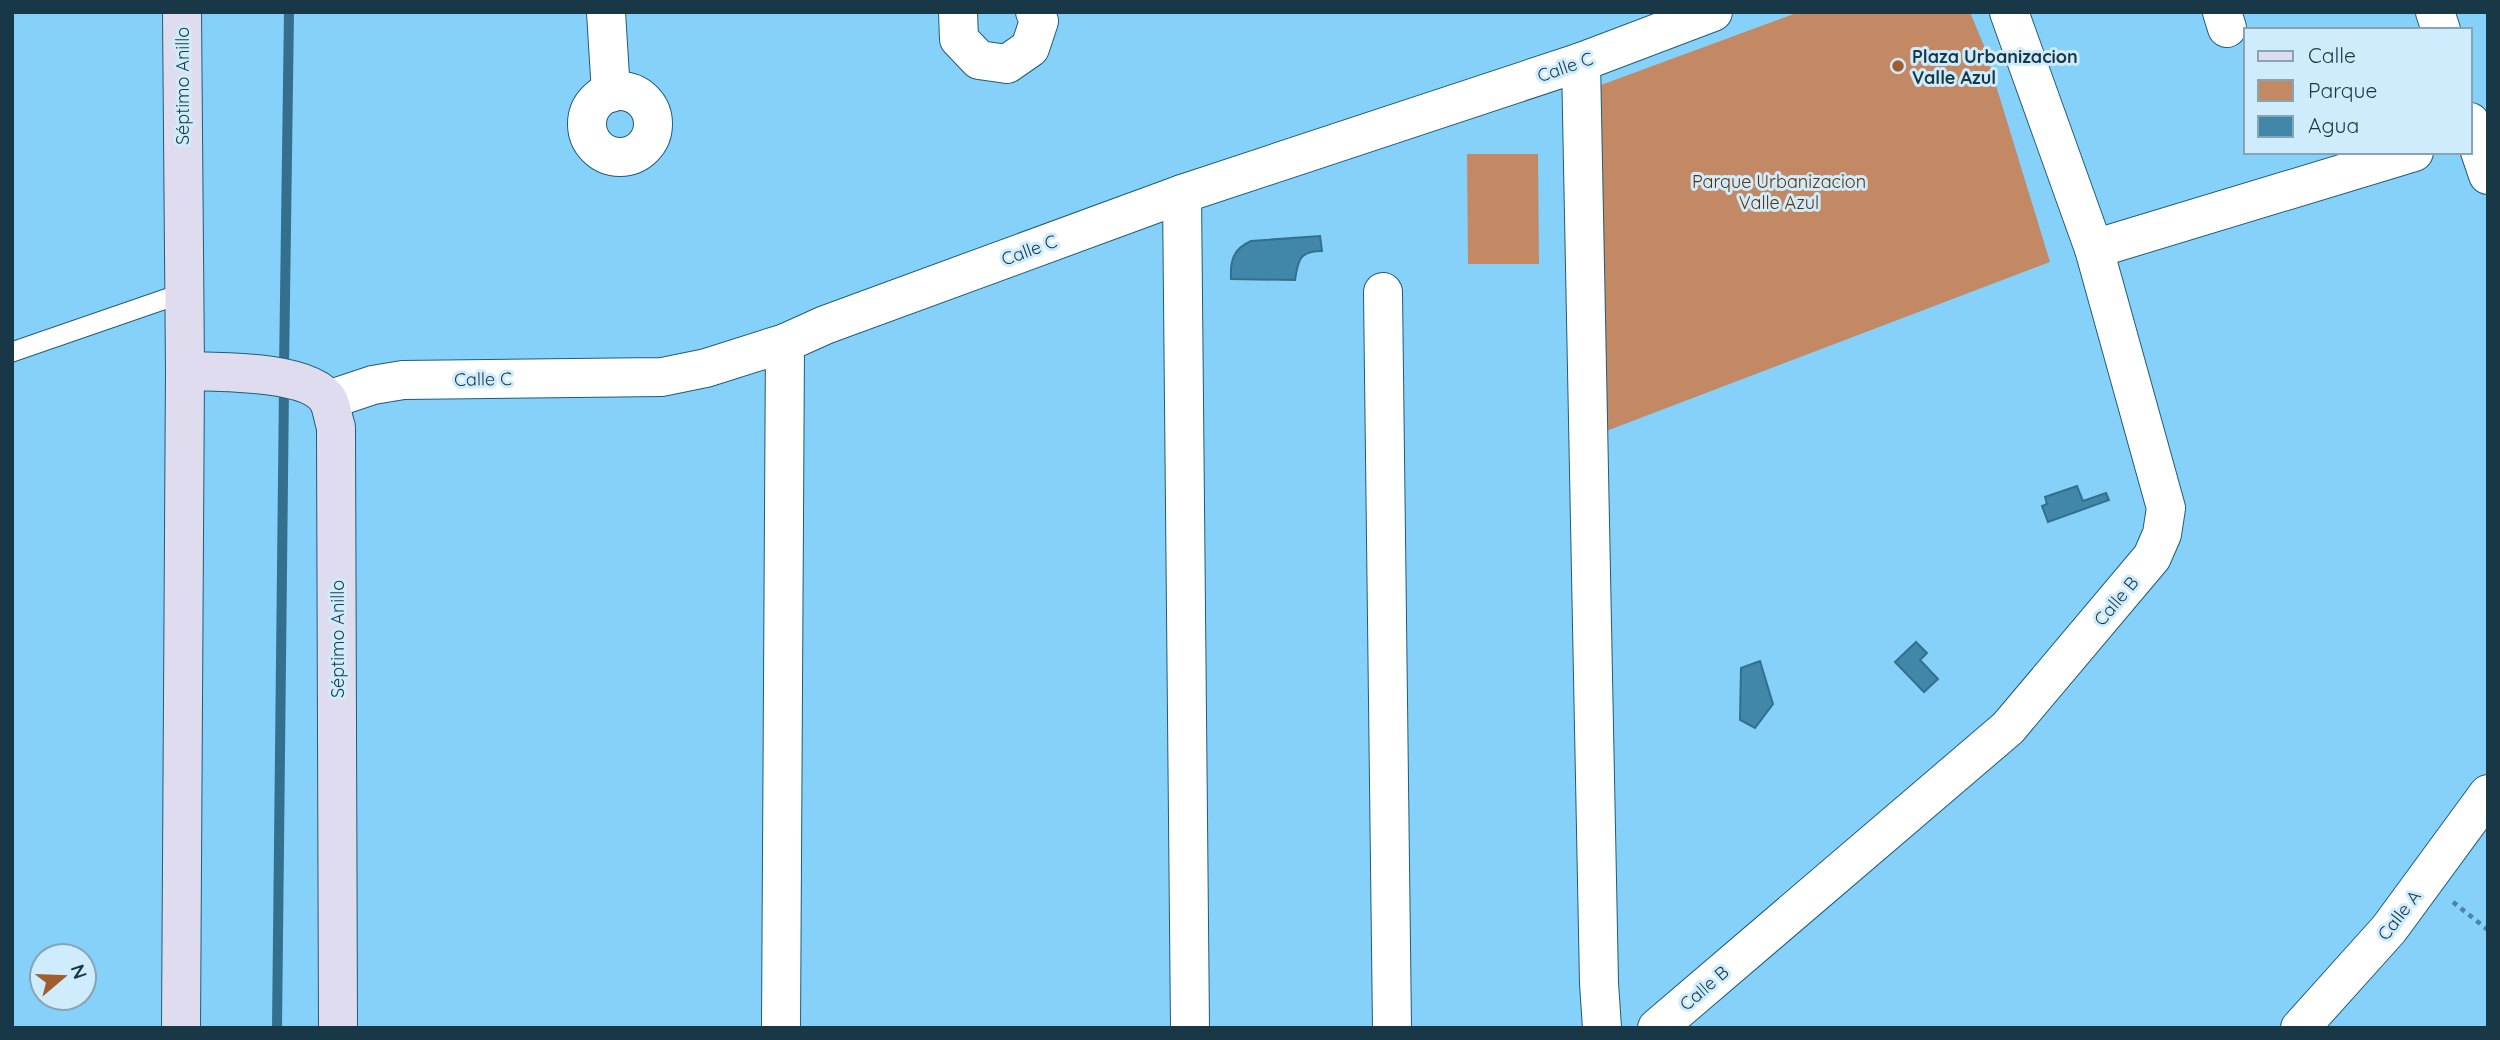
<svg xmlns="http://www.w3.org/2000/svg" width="2500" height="1040" font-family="Quicksand,sans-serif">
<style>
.green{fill:#c38965}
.water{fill:#4087aa;stroke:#346f8d;stroke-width:2}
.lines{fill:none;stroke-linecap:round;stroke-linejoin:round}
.stream{stroke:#346f8d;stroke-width:10}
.lane-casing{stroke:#215c78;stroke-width:21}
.street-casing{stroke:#215c78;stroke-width:40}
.secondary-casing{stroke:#215c78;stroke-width:40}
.path{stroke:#4e84a0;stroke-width:4.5;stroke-dasharray:5 5;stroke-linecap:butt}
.lane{stroke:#fff;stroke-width:19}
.street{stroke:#fff;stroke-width:38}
.secondary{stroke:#e0dcef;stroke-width:38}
.poi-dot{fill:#a15d2e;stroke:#cfecfc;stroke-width:2.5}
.labels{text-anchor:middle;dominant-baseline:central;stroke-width:6;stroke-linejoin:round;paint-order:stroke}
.poi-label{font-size:18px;font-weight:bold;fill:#183848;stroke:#cfecfc;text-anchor:start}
.street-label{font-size:18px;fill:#183848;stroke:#cfecfc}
.park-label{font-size:18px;fill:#652e00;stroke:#cfecfc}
</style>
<rect width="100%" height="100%" fill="#85d1f9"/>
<g class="green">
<path d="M 1799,12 L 1970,12 L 1984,46 L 2050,262 L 1601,433 L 1601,85 Z"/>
<path d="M 1467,154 L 1538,154 L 1539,264 L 1468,264 Z"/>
</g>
<g class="water">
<path d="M 1320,236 L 1322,251 C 1299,251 1298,260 1295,280 L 1231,279 C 1230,261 1233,249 1251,241 Z"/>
<path d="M 2077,486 L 2083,501 L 2106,493 L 2109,500 L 2048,522 L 2042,506 L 2047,504 L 2045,497 Z"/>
<path d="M 1916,642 L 1927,653 L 1920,660 L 1938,679 L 1924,692 L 1895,662 Z"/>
<path d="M 1760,661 L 1773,704 L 1755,728 L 1740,720 L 1741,668 Z"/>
</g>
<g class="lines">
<g class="stream">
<path d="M 284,370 L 289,12"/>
<path d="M 277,1028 L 284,387"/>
</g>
<g class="lane-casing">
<path id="lane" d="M 12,352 L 183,293"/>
</g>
<g class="street-casing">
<g id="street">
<path d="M 606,12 L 611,93"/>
<path d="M 958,12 L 959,39 L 979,60 L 1007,64 L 1030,48 L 1039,21 L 1035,12"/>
<path d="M 2222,12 L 2227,28"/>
<path d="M 2435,12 L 2441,30"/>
<path d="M 1581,62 L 1599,983 L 1602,1028"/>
<circle cx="620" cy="124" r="33"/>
<path d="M 2470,122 L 2488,175"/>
<path d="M 1182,194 L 1190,1028"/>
<path d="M 2094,249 L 2414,152"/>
<path d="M 1383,292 L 1392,1028"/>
<path d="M 328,400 L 373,385 L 403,380 L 662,377 L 706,368 L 785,343 L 825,325 L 1182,194 L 1581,62 L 1713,12"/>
<path d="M 781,1028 L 785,343"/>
<path d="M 1657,1028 L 2008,728 L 2152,557 L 2162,534 L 2166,508 L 2094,249 L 2009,12"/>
<path d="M 2300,1028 L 2389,929 L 2488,794"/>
</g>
</g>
<g class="secondary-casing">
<g id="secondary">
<path d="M 185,371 C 218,372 309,370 328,400 C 332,407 333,419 336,427 L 338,1028"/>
<path d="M 181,1028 L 185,371 L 182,12"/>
</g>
</g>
<path class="path" d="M 2453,902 L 2488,930"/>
<use href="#lane" class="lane"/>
<use href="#street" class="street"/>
<use href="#secondary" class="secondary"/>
</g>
<circle class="poi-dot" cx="1898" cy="66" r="7"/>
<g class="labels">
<g class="poi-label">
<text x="1912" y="56">Plaza Urbanizacion<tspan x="1912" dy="21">Valle Azul</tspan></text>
</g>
<g class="street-label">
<text transform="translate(1565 67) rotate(-19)">Calle C</text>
<text transform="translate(182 86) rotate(-90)">Séptimo Anillo</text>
<text transform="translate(1029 250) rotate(-20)">Calle C</text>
<text transform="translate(483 379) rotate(-1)">Calle C</text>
<text transform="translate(2116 601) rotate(-50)">Calle B</text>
<text transform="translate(337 639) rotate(-90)">Séptimo Anillo</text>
<text transform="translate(2399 915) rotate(-52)">Calle A</text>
<text transform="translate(1704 988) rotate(-41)">Calle B</text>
</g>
<g class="park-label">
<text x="1779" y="181">Parque Urbanizacion<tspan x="1779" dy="21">Valle Azul</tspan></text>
</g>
</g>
<rect width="2500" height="1040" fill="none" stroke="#183848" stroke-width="28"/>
<rect x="2244" y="28" width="228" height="126" fill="#cfecfc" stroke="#86a4b4" stroke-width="2"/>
<rect x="2258" y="51" width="35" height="10" fill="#e0dcef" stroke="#86a4b4" stroke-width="2"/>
<text x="2308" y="63" font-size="21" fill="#183848">Calle</text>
<rect x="2258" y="80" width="35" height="21" fill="#c38965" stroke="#86a4b4" stroke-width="2"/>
<text x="2308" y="98" font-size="21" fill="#183848">Parque</text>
<rect x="2258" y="116" width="35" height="21" fill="#4087aa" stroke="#86a4b4" stroke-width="2"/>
<text x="2308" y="133" font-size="21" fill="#183848">Agua</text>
<g transform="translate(63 977) rotate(71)"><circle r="33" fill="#cfecfc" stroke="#86a4b4" stroke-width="2"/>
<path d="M0-5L12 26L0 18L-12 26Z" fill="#a15d2e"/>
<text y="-10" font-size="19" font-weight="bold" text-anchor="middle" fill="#183848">N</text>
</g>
</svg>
